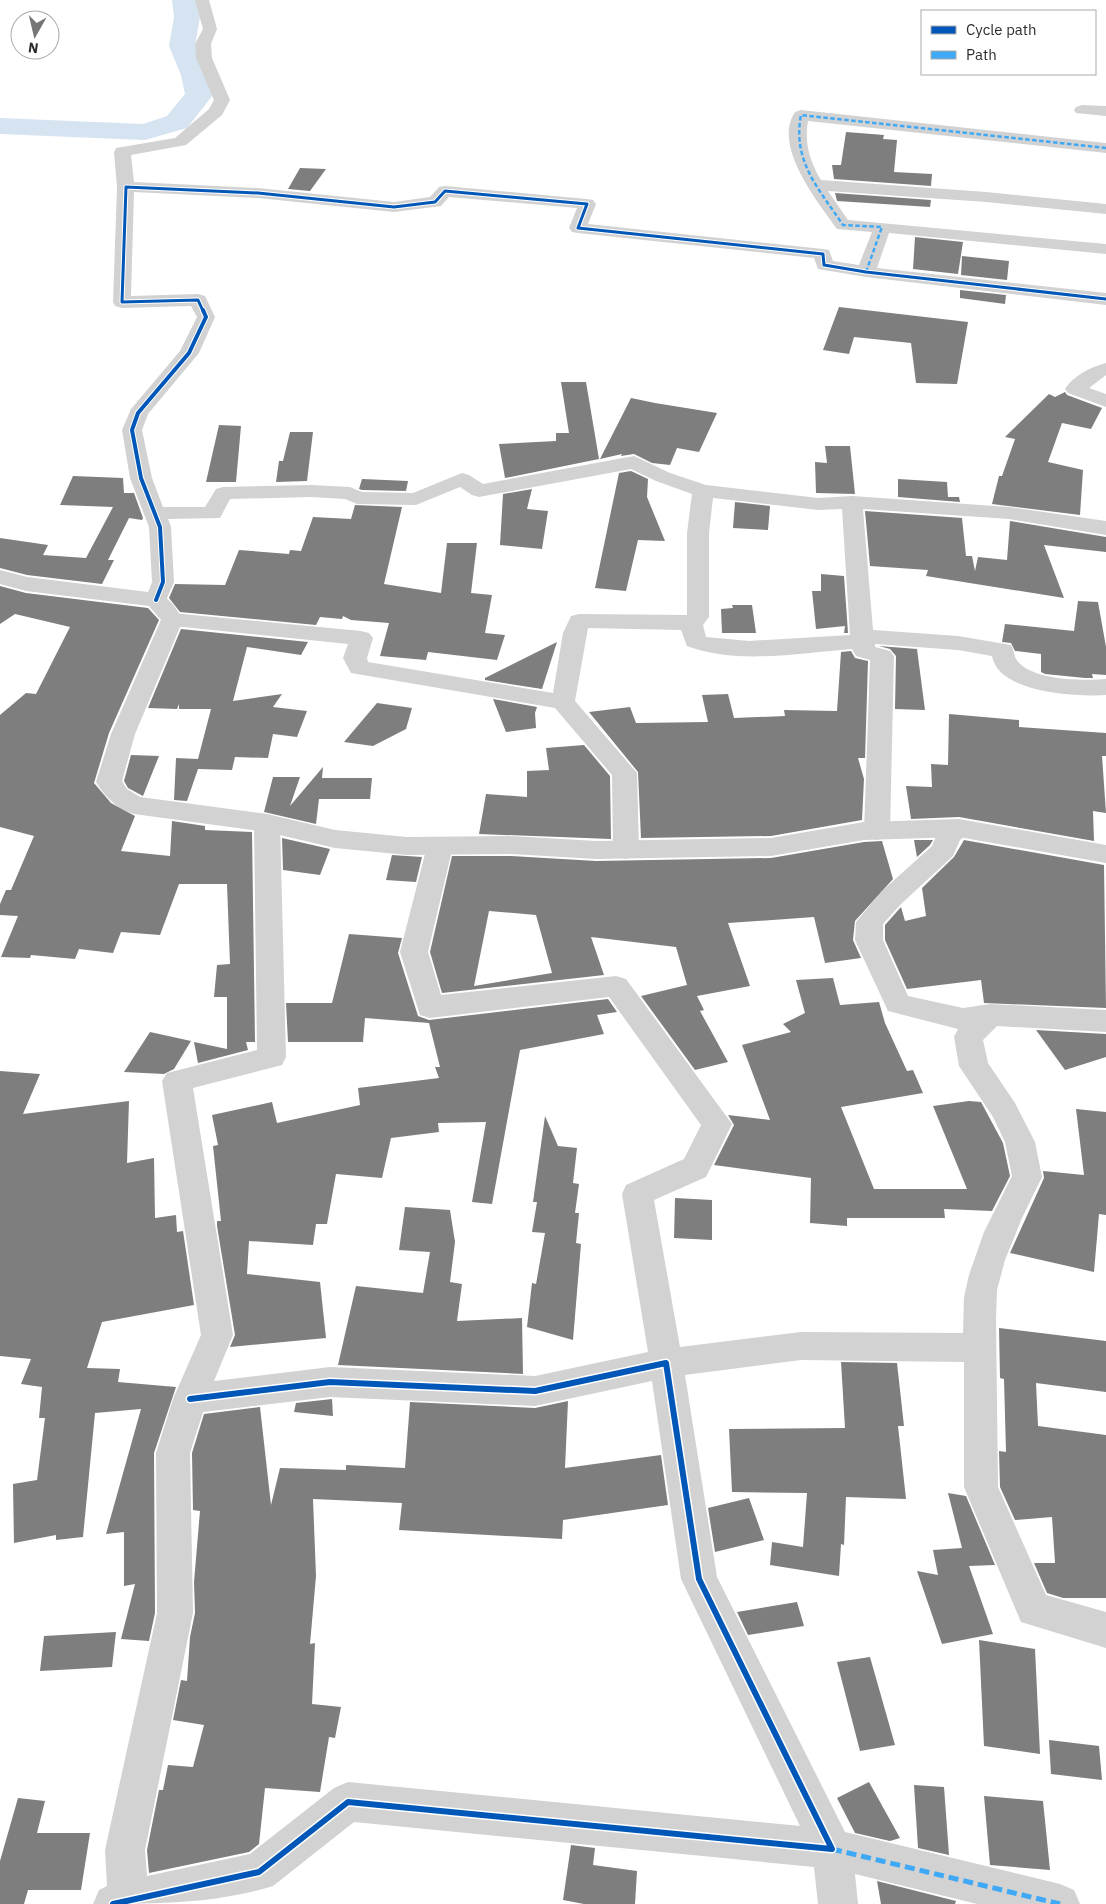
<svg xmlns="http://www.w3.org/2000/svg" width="1106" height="1904" font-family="'IBM Plex Sans',sans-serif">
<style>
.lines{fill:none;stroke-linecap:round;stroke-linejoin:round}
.river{fill:#d6e4f1;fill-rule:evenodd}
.building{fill:#7e7e7e;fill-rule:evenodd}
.minor{fill:#d2d2d2;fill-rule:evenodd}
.tertiary{fill:#d2d2d2;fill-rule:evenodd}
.quiet-far1{stroke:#3fa9f5;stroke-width:2.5;stroke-dasharray:4.5 2.5;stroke-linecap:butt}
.quiet{stroke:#3fa9f5;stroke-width:5;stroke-dasharray:10 5;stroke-linecap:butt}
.cycleway-far2-casing{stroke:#fff;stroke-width:5}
.cycleway-far1-casing{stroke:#fff;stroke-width:6}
.cycleway-casing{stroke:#fff;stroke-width:9}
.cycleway-far2{stroke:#0057b8;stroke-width:3}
.cycleway-far1{stroke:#0057b8;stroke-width:4}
.cycleway{stroke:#0057b8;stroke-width:6}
</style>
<rect width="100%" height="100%" fill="#fff"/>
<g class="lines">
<path class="river" d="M 172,0 L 196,0 L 200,17 L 195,46 L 207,75 L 213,95 L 187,128 L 145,140 L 0,134 L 0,118 L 143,124 L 167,116 L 185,94 L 181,75 L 169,46 L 174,17 Z"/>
</g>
<g class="building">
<path d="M 846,132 L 884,135 L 883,139 L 897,140 L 894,172 L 932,174 L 931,186 L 834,179 L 832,165 L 841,165 Z"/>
<path d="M 300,168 L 326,169 L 310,191 L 288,189 Z"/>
<path d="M 835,193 L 931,200 L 930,207 L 837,201 Z"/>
<path d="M 915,237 L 963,242 L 958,274 L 913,269 Z"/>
<path d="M 962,256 L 1009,261 L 1007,280 L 961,275 Z"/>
<path d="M 960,290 L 1006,295 L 1005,304 L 960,298 Z"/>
<path d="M 839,307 L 968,322 L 957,384 L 916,383 L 911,343 L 854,337 L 849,354 L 823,350 Z"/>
<path d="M 561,382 L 586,382 L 599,459 L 505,478 L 499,444 L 556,441 L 556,433 L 569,433 Z"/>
<path d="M 1065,392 L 1067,395 L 1102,408 L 1091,429 L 1062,423 L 1048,462 L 1083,470 L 1080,515 L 992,504 L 999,476 L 1002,476 L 1015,439 L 1005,437 L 1049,394 L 1055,397 Z"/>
<path d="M 631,398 L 655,403 L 717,413 L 699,452 L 677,448 L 670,465 L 652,463 L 634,454 L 621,456 L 622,454 L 600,459 Z"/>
<path d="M 219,425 L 241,426 L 236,482 L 206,482 Z"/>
<path d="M 290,432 L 313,432 L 307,481 L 276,482 L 279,461 L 283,461 Z"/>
<path d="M 825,446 L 850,446 L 855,494 L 816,493 L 815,462 L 827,463 Z"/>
<path d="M 631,471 L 648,479 L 647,497 L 665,541 L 638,540 L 626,591 L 595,588 L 619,473 Z"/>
<path d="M 73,476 L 123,478 L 124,493 L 134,493 L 143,518 L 142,520 L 129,518 L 108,560 L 114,560 L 102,584 L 27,575 L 0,568 L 0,538 L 48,545 L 43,555 L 86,558 L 113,507 L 60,505 Z"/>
<path d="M 362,479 L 408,481 L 406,491 L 362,490 L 359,489 Z"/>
<path d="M 898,479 L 947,482 L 948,497 L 959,497 L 960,502 L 898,497 Z"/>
<path d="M 532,489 L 527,509 L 548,511 L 542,549 L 500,545 L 503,494 Z"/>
<path d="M 735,502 L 770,506 L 768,530 L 733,528 Z"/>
<path d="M 355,505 L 402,507 L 384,584 L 441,593 L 447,543 L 477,543 L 471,593 L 492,595 L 485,633 L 505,635 L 497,660 L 428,652 L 426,660 L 380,656 L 389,623 L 351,620 L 343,616 L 342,619 L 320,617 L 316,625 L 180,612 L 169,598 L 175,584 L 225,585 L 239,550 L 289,554 L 290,550 L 301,551 L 313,517 L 351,519 Z"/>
<path d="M 865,511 L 962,518 L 966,556 L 972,556 L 975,571 L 978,557 L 1007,560 L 1010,521 L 1106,537 L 1106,552 L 1044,545 L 1064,598 L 926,576 L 928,570 L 870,566 Z"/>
<path d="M 821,574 L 844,576 L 848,633 L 844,633 L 845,626 L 816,629 L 812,591 L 821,591 Z"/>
<path d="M 0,586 L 26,593 L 148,608 L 159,620 L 109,733 L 94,783 L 111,803 L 135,816 L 121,851 L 170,856 L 172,821 L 205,826 L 205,830 L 252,832 L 255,1042 L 246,1042 L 248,1050 L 198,1063 L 194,1042 L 227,1049 L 227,997 L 214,997 L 217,965 L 230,964 L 227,884 L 179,884 L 160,935 L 121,932 L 113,953 L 79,949 L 75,959 L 31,955 L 30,958 L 1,957 L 18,916 L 0,915 L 0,904 L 6,890 L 11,890 L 34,836 L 0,827 L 0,715 L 26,693 L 36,694 L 70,627 L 15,614 L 0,624 Z"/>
<path d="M 1078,601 L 1098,602 L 1106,647 L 1106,675 L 1092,674 L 1093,678 L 1085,678 L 1045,674 L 1041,672 L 1041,654 L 1015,651 L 1011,643 L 1002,642 L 1005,624 L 1074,631 Z"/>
<path d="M 732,605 L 752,605 L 756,633 L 722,633 L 721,609 L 733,608 Z"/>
<path d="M 181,629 L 308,642 L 301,655 L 247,647 L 233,701 L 282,694 L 273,707 L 307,711 L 297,737 L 273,734 L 268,758 L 235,757 L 232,770 L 198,769 L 187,801 L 174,800 L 176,758 L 198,759 L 211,709 L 179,709 L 179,704 L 177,709 L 148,708 Z"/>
<path d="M 557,642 L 542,689 L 485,680 L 485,678 Z"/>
<path d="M 879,646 L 917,649 L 925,710 L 895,709 L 896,656 L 890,649 Z"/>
<path d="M 851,651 L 855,658 L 868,661 L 865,758 L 858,758 L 864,779 L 862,820 L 771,836 L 641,838 L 638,772 L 589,712 L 630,707 L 636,723 L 708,722 L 702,695 L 728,694 L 734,718 L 785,716 L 784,710 L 837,711 L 841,652 Z"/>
<path d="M 493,699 L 537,707 L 535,713 L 536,728 L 506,732 Z"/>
<path d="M 377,703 L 412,708 L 406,729 L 373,746 L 344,742 Z"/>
<path d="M 949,714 L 1019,720 L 1019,727 L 1106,733 L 1106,756 L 1102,756 L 1106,813 L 1093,811 L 1094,841 L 959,817 L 911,819 L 906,786 L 932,787 L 931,764 L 948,765 Z"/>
<path d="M 584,745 L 610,776 L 611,839 L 479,834 L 486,794 L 527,797 L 527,771 L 549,770 L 546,748 Z"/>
<path d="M 131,755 L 159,756 L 143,796 L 128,788 L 124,781 Z"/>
<path d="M 323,767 L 322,778 L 372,778 L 370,799 L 319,799 L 316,824 L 264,812 L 273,777 L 300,777 L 290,806 Z"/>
<path d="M 282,838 L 330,849 L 320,875 L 283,870 Z"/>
<path d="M 914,840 L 933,840 L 930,845 L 917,857 Z"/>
<path d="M 964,840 L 1104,865 L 1106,1008 L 984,1003 L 981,980 L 907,989 L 885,940 L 885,925 L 901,907 L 905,921 L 926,916 L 922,888 L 954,857 Z"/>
<path d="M 882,841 L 893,879 L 855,921 L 853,940 L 861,958 L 825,963 L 814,917 L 728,923 L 750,986 L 697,996 L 704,1010 L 700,1011 L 728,1062 L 695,1070 L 641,996 L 687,985 L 676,947 L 591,937 L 604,975 L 442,993 L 430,952 L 452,856 L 511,856 L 596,861 L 771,858 L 864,842 ZM 489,911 L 536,915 L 552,973 L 474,986 Z"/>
<path d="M 392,855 L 422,857 L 416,882 L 386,880 Z"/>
<path d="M 349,934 L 402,938 L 398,953 L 418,1016 L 429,1020 L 608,999 L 617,1012 L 597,1015 L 604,1034 L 520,1050 L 492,1204 L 472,1202 L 486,1122 L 438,1123 L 439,1132 L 391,1138 L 382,1178 L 336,1174 L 327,1224 L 316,1224 L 313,1245 L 249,1241 L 247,1274 L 320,1282 L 326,1338 L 230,1347 L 235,1335 L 217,1226 L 217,1221 L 221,1221 L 213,1146 L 218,1145 L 212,1115 L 272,1102 L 277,1123 L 360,1105 L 358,1088 L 439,1078 L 435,1067 L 440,1067 L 429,1023 L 365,1018 L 363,1042 L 288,1042 L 286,1003 L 332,1003 Z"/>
<path d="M 833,978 L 840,1005 L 879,1002 L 885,1023 L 907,1071 L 913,1070 L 923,1093 L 841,1107 L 874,1189 L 967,1189 L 933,1106 L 969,1101 L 981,1102 L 1003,1143 L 1010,1176 L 992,1211 L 944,1209 L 945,1218 L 847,1218 L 847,1226 L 810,1223 L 811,1178 L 714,1165 L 734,1125 L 728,1115 L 770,1120 L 742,1045 L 791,1032 L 783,1024 L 805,1013 L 796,980 Z"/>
<path d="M 1036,1030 L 1106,1034 L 1106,1057 L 1065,1070 Z"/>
<path d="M 150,1032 L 191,1041 L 174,1069 L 164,1074 L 124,1072 Z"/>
<path d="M 0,1071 L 40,1074 L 23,1114 L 129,1101 L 127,1163 L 154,1158 L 155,1218 L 176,1215 L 177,1232 L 183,1231 L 194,1305 L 102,1322 L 87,1368 L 120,1369 L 118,1382 L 176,1387 L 154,1453 L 155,1613 L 149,1641 L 121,1639 L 135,1584 L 124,1586 L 124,1532 L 106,1534 L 141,1409 L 95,1413 L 83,1537 L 56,1540 L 56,1535 L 14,1543 L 13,1484 L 37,1480 L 45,1418 L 39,1418 L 42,1387 L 21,1384 L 31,1359 L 0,1356 Z"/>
<path d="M 1076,1109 L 1106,1112 L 1106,1215 L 1099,1214 L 1094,1272 L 1010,1253 L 1044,1178 L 1043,1171 L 1084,1175 Z"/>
<path d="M 545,1116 L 558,1146 L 577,1148 L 573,1183 L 579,1184 L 575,1213 L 579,1213 L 576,1243 L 581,1244 L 573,1340 L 527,1327 L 532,1283 L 536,1284 L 545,1233 L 532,1232 L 537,1202 L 533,1202 Z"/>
<path d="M 675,1198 L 712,1200 L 712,1240 L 674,1238 Z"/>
<path d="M 405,1207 L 450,1210 L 455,1242 L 450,1282 L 462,1284 L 457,1321 L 522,1318 L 523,1374 L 338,1365 L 356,1286 L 423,1293 L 430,1252 L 399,1250 Z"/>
<path d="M 999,1328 L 1106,1341 L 1106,1392 L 1036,1383 L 1038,1426 L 1106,1435 L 1106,1598 L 1063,1598 L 1047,1593 L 1034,1563 L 1055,1563 L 1052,1517 L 1015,1520 L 1000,1487 L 999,1451 L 1006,1452 L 1004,1379 L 1000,1378 Z"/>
<path d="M 841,1362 L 897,1363 L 904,1426 L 898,1426 L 906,1499 L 846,1497 L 844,1545 L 841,1544 L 839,1576 L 770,1565 L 772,1542 L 803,1547 L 807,1493 L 732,1492 L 729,1429 L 845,1428 Z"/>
<path d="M 332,1399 L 333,1416 L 294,1412 L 296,1403 Z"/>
<path d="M 568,1401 L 565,1468 L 661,1455 L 668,1505 L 563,1520 L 562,1539 L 399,1530 L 402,1503 L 313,1499 L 316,1576 L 310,1644 L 315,1643 L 312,1704 L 341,1707 L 335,1738 L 329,1737 L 320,1792 L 265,1788 L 259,1844 L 249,1852 L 149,1873 L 147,1850 L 159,1790 L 163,1790 L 168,1765 L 193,1767 L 204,1725 L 173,1720 L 181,1680 L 187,1681 L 190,1637 L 195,1613 L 194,1582 L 200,1511 L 193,1510 L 192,1453 L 204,1414 L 260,1407 L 271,1505 L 280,1468 L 346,1470 L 346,1465 L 405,1468 L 410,1402 L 535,1408 Z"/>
<path d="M 948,1493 L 966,1496 L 995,1565 L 969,1566 L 993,1634 L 942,1644 L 917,1571 L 938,1575 L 933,1550 L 962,1548 Z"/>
<path d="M 749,1498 L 764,1540 L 715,1552 L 708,1508 Z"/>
<path d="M 797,1602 L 804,1626 L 748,1635 L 737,1612 Z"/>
<path d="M 116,1632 L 112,1667 L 40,1671 L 44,1636 Z"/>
<path d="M 979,1640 L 1035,1649 L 1040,1754 L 984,1746 Z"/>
<path d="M 870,1657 L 895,1745 L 860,1751 L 837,1662 Z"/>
<path d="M 1049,1740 L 1099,1746 L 1102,1780 L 1051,1774 Z"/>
<path d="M 869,1782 L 900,1838 L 890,1841 L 855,1833 L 837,1798 Z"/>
<path d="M 914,1785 L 944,1787 L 949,1855 L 918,1848 Z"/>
<path d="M 984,1796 L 1043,1801 L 1050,1870 L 990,1865 Z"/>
<path d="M 18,1798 L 45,1801 L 37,1833 L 90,1833 L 81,1890 L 28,1890 L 24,1904 L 0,1904 L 0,1861 Z"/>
<path d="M 571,1845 L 595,1848 L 593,1865 L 637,1871 L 635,1904 L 584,1904 L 563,1900 Z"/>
<path d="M 877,1881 L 956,1901 L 955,1904 L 881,1904 Z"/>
</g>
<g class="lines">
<g class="minor">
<path d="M 195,0 L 209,0 L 217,29 L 211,44 L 212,58 L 230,100 L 222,115 L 186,145 L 131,155 L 134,182 L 258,188 L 394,202 L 430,197 L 439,187 L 445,186 L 587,199 L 593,200 L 596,204 L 588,224 L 823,249 L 829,250 L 833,261 L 859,265 L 872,232 L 837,229 C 818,202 772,146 795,112 L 801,110 L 1106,143 L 1106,153 L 808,121 C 804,142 810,162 821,180 L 986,192 L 1106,204 L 1106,214 L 986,202 L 828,191 L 848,220 L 1106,244 L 1106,254 L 889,233 L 877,268 L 1106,293 L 1106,305 L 866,277 L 818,269 L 814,258 L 578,233 L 572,232 L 569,228 L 577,208 L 449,197 L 441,206 L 394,212 L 258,198 L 134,192 L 131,296 L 198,294 L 205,296 L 215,317 L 199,353 L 148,414 L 142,430 L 152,478 L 163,507 L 205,507 L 216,489 L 223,487 L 311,485 L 350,487 L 362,492 L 413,493 L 462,473 L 469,475 L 483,484 L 634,456 L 670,473 L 706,485 L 818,498 L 852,496 L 1009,507 L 1106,521 L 1106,535 L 1009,519 L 863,509 L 873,630 L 958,636 L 1011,645 C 1014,650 1014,655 1016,659 C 1030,681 1084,681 1106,679 L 1106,695 C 1077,697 998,693 992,656 L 958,650 L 875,644 L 875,647 L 890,651 L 894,656 L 890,831 L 886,837 L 877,840 L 868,837 L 864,831 L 870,660 L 856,656 L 852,649 C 799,653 738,665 687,646 L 681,630 L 588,628 L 575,701 L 637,773 L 639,850 L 635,856 L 626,859 L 617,856 L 613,850 L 612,775 L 555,708 L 351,673 L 343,658 L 348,644 L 164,625 L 161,620 L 164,615 L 172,613 L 361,631 L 369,633 L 373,638 L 367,658 L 368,662 L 553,693 L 563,633 L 571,616 L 579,614 L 687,615 L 687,533 L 692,494 L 656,481 L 631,469 L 479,497 L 472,495 L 460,487 L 416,505 L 357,504 L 345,499 L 311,497 L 230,499 L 220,518 L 168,519 L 171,527 L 174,582 L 164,605 L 156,607 L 148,605 L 145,600 L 152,582 L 149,527 L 130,478 L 122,430 L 131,409 L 180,351 L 197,317 L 191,306 L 122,308 L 115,306 L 113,302 L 117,187 L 114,152 L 116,148 L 122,147 L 175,138 L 209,109 L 214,100 L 196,58 L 195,44 L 203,29 ZM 713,498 L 818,510 L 842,509 L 850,635 L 749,641 L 706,637 L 703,625 L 709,617 L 709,533 Z"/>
<path d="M 1082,105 L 1106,106 L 1106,116 L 1076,113 L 1074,110 L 1076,107 Z"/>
<path d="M 1106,363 L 1106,375 L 1089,388 L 1106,394 L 1106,407 L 1068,393 L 1065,389 C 1074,375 1091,367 1106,363 Z"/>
<path d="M 267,814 L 276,817 L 280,823 L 286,1057 L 282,1065 L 193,1088 L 233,1335 L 214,1381 L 330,1367 L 535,1376 L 648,1352 L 622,1194 L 626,1185 L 684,1159 L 701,1125 L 609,997 L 430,1018 L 420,1015 L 400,952 L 427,846 L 431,840 L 440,837 L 449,840 L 453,846 L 428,952 L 441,995 L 616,976 L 626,979 L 732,1124 L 706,1177 L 654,1200 L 680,1347 L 801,1332 L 963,1333 L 964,1297 L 969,1275 L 984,1232 L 1012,1176 L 1005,1142 L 993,1117 L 959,1066 L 954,1037 L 958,1029 L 888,1011 L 855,940 L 856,922 L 882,891 L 932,846 L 939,829 L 959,819 L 968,822 L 972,828 L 968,834 L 960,840 L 953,856 L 900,905 L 883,924 L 883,940 L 908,996 L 963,1008 L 990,1004 L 1106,1010 L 1106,1032 L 997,1026 L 983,1040 L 988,1063 L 1015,1103 L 1035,1142 L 1042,1177 L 1022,1218 L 1005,1260 L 997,1290 L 996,1319 L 998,1487 L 1046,1595 L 1106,1612 L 1106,1648 L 1021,1622 L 964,1487 L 964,1362 L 801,1360 L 685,1375 L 717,1577 L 845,1832 L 1060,1884 L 1074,1890 L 1080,1904 L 977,1904 L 855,1874 L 858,1904 L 818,1904 L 814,1867 L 354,1822 L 273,1886 C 216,1904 153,1904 93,1904 L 99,1890 L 107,1886 L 105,1850 L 157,1613 L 156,1453 L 173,1399 L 201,1335 L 162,1081 L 167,1073 L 257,1050 L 254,823 L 258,817 ZM 652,1381 L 681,1579 L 800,1826 L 348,1782 L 334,1788 L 250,1854 L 147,1876 L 145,1850 L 193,1613 L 190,1453 L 203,1412 L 330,1397 L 535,1406 Z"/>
</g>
<path class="tertiary" d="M 0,570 L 27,577 L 156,593 C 170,597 176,608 183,620 L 135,734 L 122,781 L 127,789 L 140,797 L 267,814 L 335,830 L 407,837 L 511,836 L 596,841 L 771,838 L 864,822 L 959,819 L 1106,845 L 1106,863 L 959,837 L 864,840 L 771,856 L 596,859 L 511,854 L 407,855 L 335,848 L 267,832 L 134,814 C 116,808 106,798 96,782 L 111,734 L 161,620 L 149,606 L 26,591 L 0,584 Z"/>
<path class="quiet-far1" d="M 866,272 L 882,227 L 843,225 C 819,189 792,161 801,115 L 1106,148"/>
<path class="quiet" d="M 832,1849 L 1060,1904"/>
<g class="cycleway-far2-casing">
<path id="cycleway-far2" d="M 203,311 L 198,300 L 122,302 L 126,187 L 258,193 L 394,207 L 435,202 L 445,191 L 587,204 L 578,228 L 823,254 L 824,265 L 866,272 L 1106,299"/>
</g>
<g class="cycleway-far1-casing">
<path id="cycleway-far1" d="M 156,600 L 163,582 L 160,527 L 141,478 L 132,430 L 138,413 L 189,353 L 206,317 L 203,310"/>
</g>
<g class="cycleway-casing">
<path id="cycleway" d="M 113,1904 L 259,1872 L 348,1802 L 832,1849 L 699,1579 L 666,1363 L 535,1391 L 330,1382 L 190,1399"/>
</g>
<use href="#cycleway-far2" class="cycleway-far2"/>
<use href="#cycleway-far1" class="cycleway-far1"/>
<use href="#cycleway" class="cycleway"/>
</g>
<rect x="921" y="10" width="175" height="65" fill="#ffffff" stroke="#ababab"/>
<rect x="931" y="26" width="25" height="8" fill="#0057b8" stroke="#ababab"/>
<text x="966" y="35" font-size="15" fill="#2d2d2d">Cycle path</text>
<rect x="931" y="51" width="25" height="8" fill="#3fa9f5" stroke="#ababab"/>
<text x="966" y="60" font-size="15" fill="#2d2d2d">Path</text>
<g transform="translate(35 35) rotate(188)"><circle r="24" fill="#ffffff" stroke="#ababab"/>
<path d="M0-4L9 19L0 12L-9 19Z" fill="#767676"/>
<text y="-8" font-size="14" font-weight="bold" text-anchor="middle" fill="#2d2d2d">N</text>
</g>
</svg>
